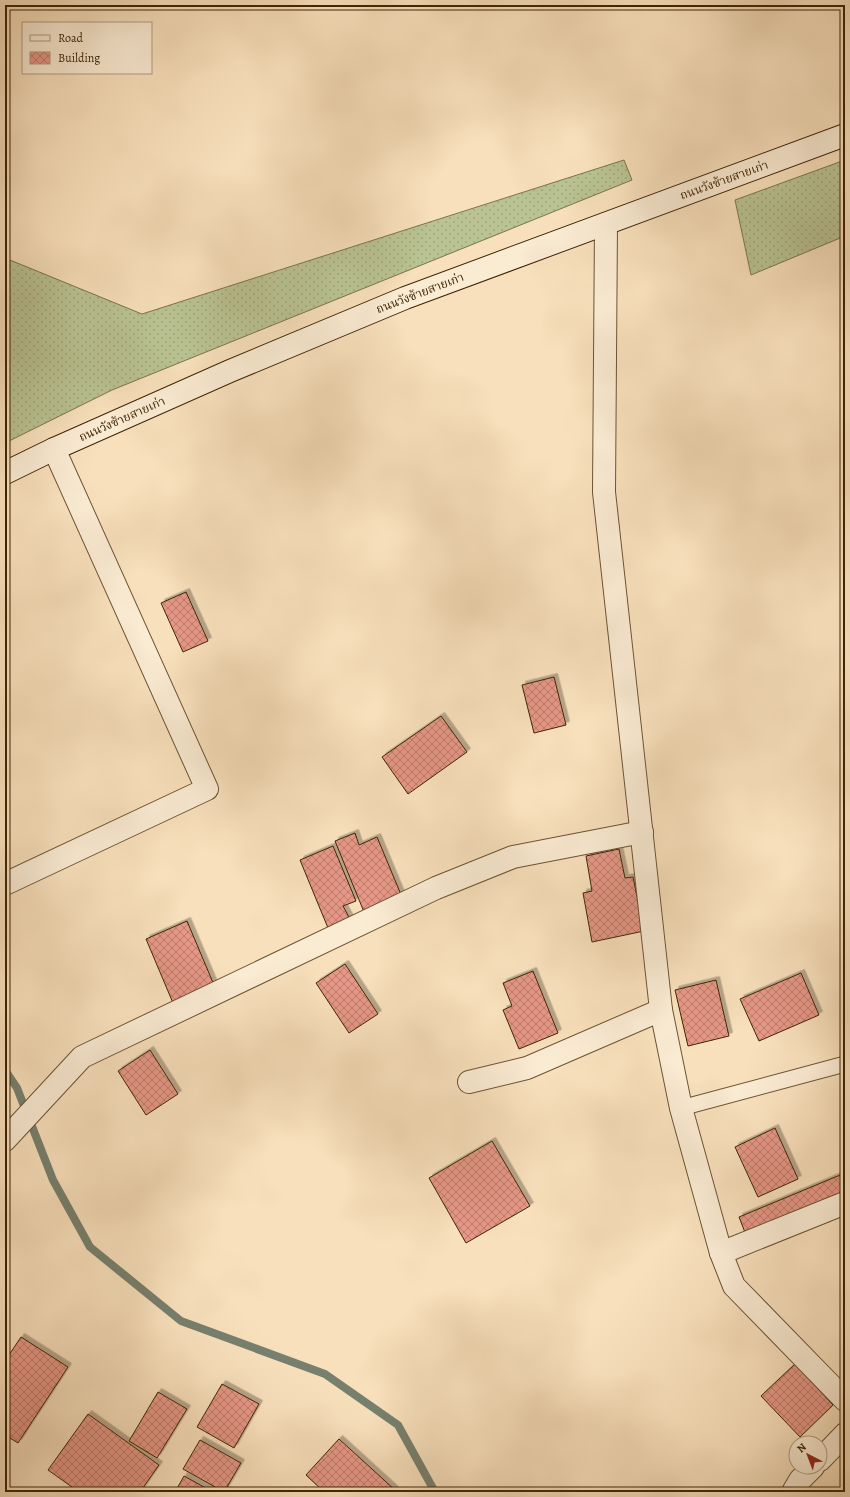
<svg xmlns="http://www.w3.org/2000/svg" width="850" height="1497" font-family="Alegreya,'Noto Serif Thai',serif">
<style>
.grass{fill:url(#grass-dots);stroke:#7c744c}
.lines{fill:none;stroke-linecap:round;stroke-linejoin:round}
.stream{stroke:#77806e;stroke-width:8}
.building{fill:url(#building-cross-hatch);stroke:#3e2504;filter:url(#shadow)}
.lane-casing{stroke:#6c5432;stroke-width:17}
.street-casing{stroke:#6c5432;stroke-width:24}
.secondary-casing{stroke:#3e2504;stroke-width:24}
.lane{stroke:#faebd3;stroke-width:15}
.street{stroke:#faebd3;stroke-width:22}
.secondary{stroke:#faebd3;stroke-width:22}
.labels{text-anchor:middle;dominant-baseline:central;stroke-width:3.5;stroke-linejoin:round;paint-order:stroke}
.street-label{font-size:12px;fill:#3e2504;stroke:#faebd3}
</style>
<defs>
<pattern id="grass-dots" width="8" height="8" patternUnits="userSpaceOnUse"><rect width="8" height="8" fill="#b9c393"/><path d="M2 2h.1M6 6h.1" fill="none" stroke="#a0a77d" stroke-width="1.8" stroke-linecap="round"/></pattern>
<pattern id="building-cross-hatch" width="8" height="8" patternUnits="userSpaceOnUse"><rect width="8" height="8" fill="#e69787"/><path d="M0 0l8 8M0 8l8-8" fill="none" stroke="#bc7b6c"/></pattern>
<filter id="shadow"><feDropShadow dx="3.5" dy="-3.5" stdDeviation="0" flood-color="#0004"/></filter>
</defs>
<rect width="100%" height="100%" fill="#f8e0bc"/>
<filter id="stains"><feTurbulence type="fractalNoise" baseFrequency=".005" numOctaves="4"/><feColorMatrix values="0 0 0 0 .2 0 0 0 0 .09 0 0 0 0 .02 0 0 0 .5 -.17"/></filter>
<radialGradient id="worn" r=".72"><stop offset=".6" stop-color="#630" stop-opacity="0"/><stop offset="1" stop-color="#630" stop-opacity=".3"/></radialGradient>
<g class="grass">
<path d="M 624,160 L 632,180 L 112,390 L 5,443 L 5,258 L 142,314 Z"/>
<path d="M 845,160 L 845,236 L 751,275 L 735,200 Z"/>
</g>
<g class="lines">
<path class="stream" d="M 5,1070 L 17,1088 L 53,1180 L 90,1247 L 181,1321 L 325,1374 L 398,1425 L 435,1492"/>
</g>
<g class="building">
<path d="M 186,592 L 208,641 L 183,652 L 161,603 Z"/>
<path d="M 554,677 L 566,725 L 534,733 L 522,685 Z"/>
<path d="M 441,716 L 467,752 L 408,794 L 382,757 Z"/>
<path d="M 355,833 L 359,845 L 377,837 L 402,897 L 364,912 L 335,841 Z"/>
<path d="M 333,846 L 356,901 L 343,906 L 350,919 L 328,928 L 300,860 Z"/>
<path d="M 619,849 L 625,878 L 633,877 L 644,931 L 592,942 L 583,893 L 592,891 L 586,856 Z"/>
<path d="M 187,921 L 214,985 L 173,1003 L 146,939 Z"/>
<path d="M 345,964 L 378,1014 L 349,1033 L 316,983 Z"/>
<path d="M 533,971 L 558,1033 L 519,1049 L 503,1010 L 512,1006 L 503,983 Z"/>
<path d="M 801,973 L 819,1015 L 759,1041 L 740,999 Z"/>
<path d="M 716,980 L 729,1036 L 688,1046 L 675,990 Z"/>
<path d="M 150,1050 L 178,1094 L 146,1115 L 118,1071 Z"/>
<path d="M 775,1128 L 798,1179 L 758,1197 L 735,1147 Z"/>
<path d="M 492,1141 L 530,1206 L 466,1243 L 429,1178 Z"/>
<path d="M 845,1173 L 845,1194 L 746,1235 L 739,1217 Z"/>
<path d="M 21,1337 L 68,1367 L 18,1443 L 5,1435 L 5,1361 Z"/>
<path d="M 795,1364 L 833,1405 L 800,1437 L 761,1396 Z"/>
<path d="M 222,1384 L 259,1404 L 234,1448 L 197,1427 Z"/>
<path d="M 158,1392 L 187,1409 L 157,1458 L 129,1441 Z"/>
<path d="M 88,1414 L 159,1465 L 140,1492 L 79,1492 L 48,1470 Z"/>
<path d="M 339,1439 L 395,1490 L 393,1492 L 324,1492 L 306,1475 Z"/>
<path d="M 200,1440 L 241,1463 L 224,1492 L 183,1469 Z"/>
<path d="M 184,1476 L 213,1492 L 175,1492 Z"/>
</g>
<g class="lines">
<g class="lane-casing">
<path id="lane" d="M 681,1108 L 845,1064"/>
</g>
<g class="street-casing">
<g id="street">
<path d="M 606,224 L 604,492 L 661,1010 L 681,1108 L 721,1253 L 734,1286 L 845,1400"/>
<path d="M 5,884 L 207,789 L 54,449"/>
<path d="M 469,1082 L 527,1068 L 661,1010"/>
<path d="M 5,1140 L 82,1057 L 436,888 L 513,857 L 642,832"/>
<path d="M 721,1253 L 845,1203"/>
<path d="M 820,1460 L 845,1434"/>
<path d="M 793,1492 L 800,1480 L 813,1467"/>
</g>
</g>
<g class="secondary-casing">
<path id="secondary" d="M 5,473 L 54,449 L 230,371 L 405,298 L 845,135"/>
</g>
<use href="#lane" class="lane"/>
<use href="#street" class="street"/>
<use href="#secondary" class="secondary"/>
</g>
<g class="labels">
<g class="street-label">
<text transform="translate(724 180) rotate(-20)">ถนนวังซ้ายสายเก่า</text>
<text transform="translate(420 293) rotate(-21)">ถนนวังซ้ายสายเก่า</text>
<text transform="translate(122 419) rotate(-24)">ถนนวังซ้ายสายเก่า</text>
</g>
</g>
<rect width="850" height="1497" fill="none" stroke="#f8e0bc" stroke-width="20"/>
<rect x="6" y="6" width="838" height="1485" fill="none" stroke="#3e2504" stroke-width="2"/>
<rect x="10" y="10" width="830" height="1477" fill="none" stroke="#3e2504"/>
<rect x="22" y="22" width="130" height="52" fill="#faebd3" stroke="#af9c80"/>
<rect x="30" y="35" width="20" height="6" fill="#faebd3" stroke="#af9c80"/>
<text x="58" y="42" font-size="12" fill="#3e2504">Road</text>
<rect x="30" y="52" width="20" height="12" fill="url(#building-cross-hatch)" stroke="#af9c80"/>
<text x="58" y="62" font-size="12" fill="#3e2504">Building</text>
<g transform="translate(808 1455) rotate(318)"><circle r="19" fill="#faebd3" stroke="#af9c80"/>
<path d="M0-3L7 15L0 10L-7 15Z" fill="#8f2418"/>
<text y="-6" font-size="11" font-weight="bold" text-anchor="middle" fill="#3e2504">N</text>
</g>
<rect width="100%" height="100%" filter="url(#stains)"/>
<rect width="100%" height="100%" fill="url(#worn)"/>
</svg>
